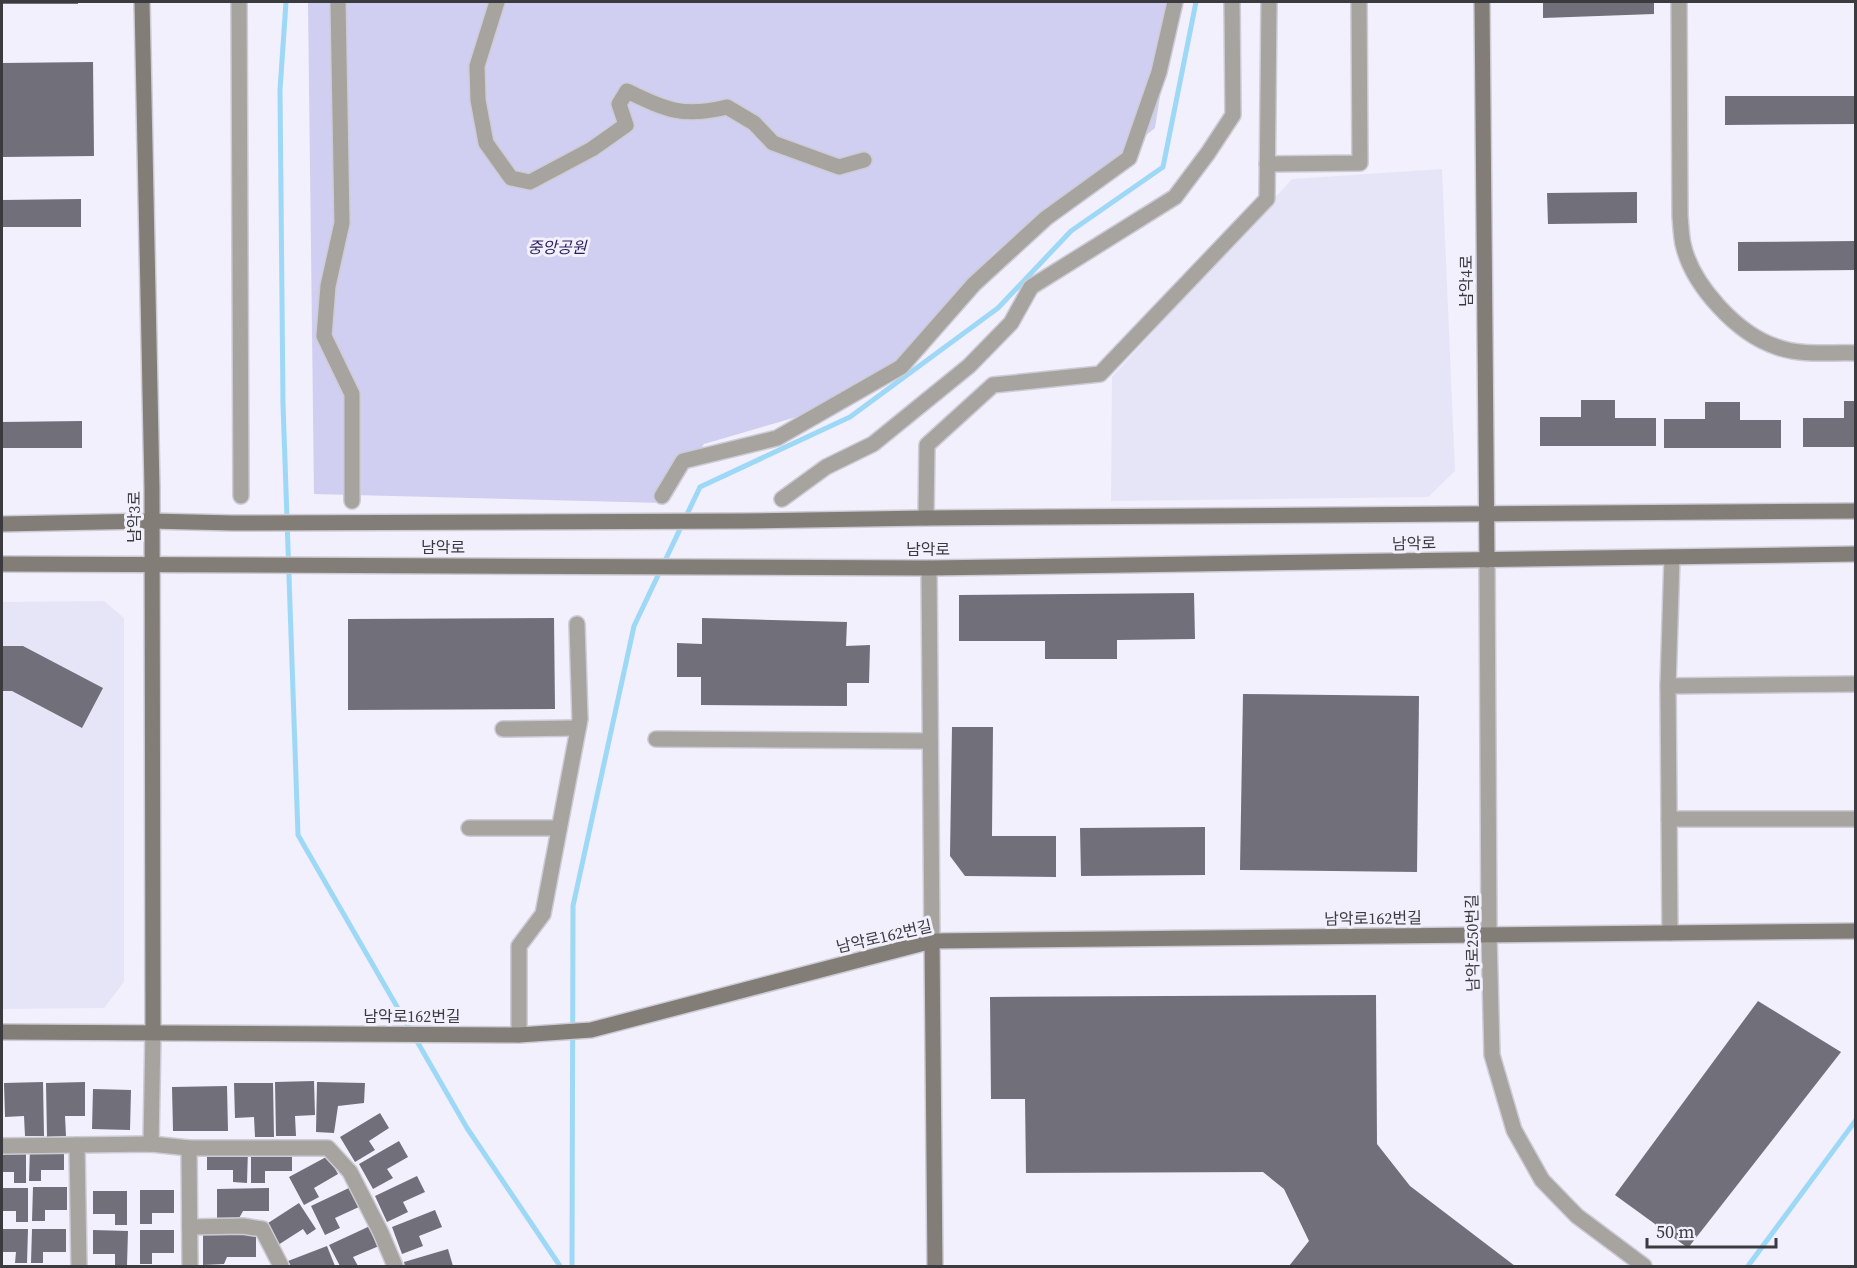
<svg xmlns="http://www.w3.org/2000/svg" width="1857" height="1268" font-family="'Source Serif 4','Noto Sans KR',serif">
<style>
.built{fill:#e6e5f8}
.green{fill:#d0cef1}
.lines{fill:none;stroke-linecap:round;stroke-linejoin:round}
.stream{stroke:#9dd8f6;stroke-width:5}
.building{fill:#706f7a}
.street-casing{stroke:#cdccd6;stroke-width:18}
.secondary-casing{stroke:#cdccd6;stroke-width:18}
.street{stroke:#a7a39f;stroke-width:15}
.secondary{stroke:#837d77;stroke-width:15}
.labels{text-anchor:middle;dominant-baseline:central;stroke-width:6;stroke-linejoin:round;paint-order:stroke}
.park-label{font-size:16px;font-style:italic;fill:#2b1e5b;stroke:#f1f0fc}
.street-label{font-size:16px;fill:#3b3b3f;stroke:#f1f0fc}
</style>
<rect width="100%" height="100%" fill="#f1f0fc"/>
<g class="built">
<path d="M 1442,169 L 1455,471 L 1428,497 L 1111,501 L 1112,377 L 1292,179 Z"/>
<path d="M 104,601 L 124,618 L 124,982 L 104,1008 L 2,1009 L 2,602 Z"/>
</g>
<path class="green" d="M 308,2 L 1175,2 L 1155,128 L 994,253 L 862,398 L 704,444 L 664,503 L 314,494 Z"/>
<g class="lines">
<g class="stream">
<path d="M 286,2 L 280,90 L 283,404 L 298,835 L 467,1128 L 560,1266"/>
<path d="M 572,1266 L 573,906 L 634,626 L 700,487 L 850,417 L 998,308 L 1071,231 L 1163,167 L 1196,2"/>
<path d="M 1748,1266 L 1856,1120"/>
</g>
</g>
<g class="building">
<rect x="2" y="2" width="76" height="2"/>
<path d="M 1543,2 L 1654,2 L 1654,14 L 1543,18 Z"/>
<path d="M 93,62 L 94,156 L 2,157 L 2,63 Z"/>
<path d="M 1725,96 L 1856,96 L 1856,124 L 1725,125 Z"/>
<path d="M 1637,192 L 1637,223 L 1548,224 L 1547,193 Z"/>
<path d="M 81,199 L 81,227 L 2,227 L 2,200 Z"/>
<path d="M 1856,241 L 1856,270 L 1738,271 L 1738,242 Z"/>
<path d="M 1581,400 L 1615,400 L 1615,418 L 1656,418 L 1656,446 L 1540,446 L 1540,417 L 1581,417 Z"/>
<path d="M 1844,401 L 1856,401 L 1856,447 L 1803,447 L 1803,418 L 1844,418 Z"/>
<path d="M 1705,402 L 1740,402 L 1740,420 L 1781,420 L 1781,448 L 1664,448 L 1664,419 L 1705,419 Z"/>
<path d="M 82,421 L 82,448 L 2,448 L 2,422 Z"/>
<path d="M 1194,593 L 1195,639 L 1117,640 L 1117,659 L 1045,659 L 1045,641 L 959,641 L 959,595 Z"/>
<path d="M 554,618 L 555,709 L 348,710 L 348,619 Z"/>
<path d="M 702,618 L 847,622 L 846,646 L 870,645 L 869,683 L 847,683 L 847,706 L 701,705 L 701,677 L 677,677 L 677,643 L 702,644 Z"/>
<path d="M 2,646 L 23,646 L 103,688 L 82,728 L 12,691 L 2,691 Z"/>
<path d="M 1243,694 L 1419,696 L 1417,872 L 1240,870 Z"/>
<path d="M 952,727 L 993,727 L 992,836 L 1056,836 L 1056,877 L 965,876 L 950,856 Z"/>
<path d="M 1205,827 L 1205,875 L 1081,876 L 1080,828 Z"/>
<path d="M 1376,995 L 1377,1144 L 1410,1186 L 1515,1266 L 1289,1266 L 1309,1241 L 1284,1189 L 1263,1172 L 1026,1173 L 1025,1099 L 991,1099 L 990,997 Z"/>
<path d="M 1758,1001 L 1841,1052 L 1688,1248 L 1615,1195 Z"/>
<path d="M 314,1081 L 315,1115 L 295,1116 L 296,1136 L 276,1136 L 275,1082 Z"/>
<path d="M 43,1082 L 44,1136 L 25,1136 L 24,1116 L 5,1117 L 4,1083 Z"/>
<path d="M 85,1082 L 85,1116 L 65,1116 L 66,1136 L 47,1137 L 46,1083 Z"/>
<path d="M 317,1082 L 365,1083 L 364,1103 L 338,1106 L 334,1133 L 316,1132 Z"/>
<path d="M 234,1083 L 273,1083 L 274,1137 L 255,1137 L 254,1117 L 235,1118 Z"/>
<path d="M 227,1086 L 228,1131 L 173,1131 L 172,1087 Z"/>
<path d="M 93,1089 L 131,1090 L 130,1130 L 92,1129 Z"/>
<path d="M 380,1113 L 389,1128 L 369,1141 L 375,1150 L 355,1162 L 340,1137 Z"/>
<path d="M 399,1141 L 408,1157 L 387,1169 L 393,1178 L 373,1189 L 359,1164 Z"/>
<path d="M 30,1147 L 64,1147 L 64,1170 L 41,1170 L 41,1181 L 29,1181 Z"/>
<path d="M 207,1148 L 248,1149 L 247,1183 L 233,1182 L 233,1170 L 207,1170 Z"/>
<path d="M 2,1149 L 26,1149 L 26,1183 L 14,1183 L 14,1172 L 2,1172 Z"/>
<path d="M 251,1149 L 292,1149 L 292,1171 L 265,1171 L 265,1183 L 251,1183 Z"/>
<path d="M 328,1156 L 338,1174 L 314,1188 L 319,1197 L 304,1205 L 289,1177 Z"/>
<path d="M 417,1176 L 425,1192 L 403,1202 L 408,1212 L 387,1222 L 375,1196 Z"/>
<path d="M 33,1187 L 67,1187 L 67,1210 L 45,1210 L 45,1221 L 32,1221 Z"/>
<path d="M 351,1187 L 361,1206 L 335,1218 L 340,1228 L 325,1235 L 311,1206 Z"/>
<path d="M 2,1188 L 28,1188 L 28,1222 L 16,1222 L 16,1211 L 2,1211 Z"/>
<path d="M 269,1188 L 269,1211 L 243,1211 L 237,1222 L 217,1222 L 217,1189 Z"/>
<path d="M 140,1190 L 174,1190 L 174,1213 L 152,1213 L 152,1224 L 140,1224 Z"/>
<path d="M 93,1191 L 127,1191 L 127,1225 L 115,1225 L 115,1214 L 93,1214 Z"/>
<path d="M 299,1203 L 316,1229 L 307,1235 L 303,1229 L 278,1245 L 265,1225 Z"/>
<path d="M 435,1210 L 442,1227 L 419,1236 L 423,1246 L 402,1254 L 392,1227 Z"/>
<path d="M 370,1226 L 379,1246 L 353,1257 L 358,1266 L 340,1266 L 329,1245 Z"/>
<path d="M 2,1229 L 28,1229 L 27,1263 L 15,1263 L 16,1252 L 2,1252 Z"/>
<path d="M 32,1229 L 66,1229 L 66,1252 L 43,1252 L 43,1263 L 31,1263 Z"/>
<path d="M 93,1230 L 128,1231 L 127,1265 L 115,1265 L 115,1254 L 93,1254 Z"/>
<path d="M 140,1230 L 174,1230 L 174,1253 L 152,1253 L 152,1264 L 140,1264 Z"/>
<path d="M 203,1230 L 256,1230 L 256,1257 L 227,1257 L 224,1264 L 203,1265 Z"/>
<path d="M 327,1246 L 335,1266 L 291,1266 L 288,1261 Z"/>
<path d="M 448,1249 L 453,1266 L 405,1266 L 404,1262 Z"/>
</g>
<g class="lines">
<g class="street-casing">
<g id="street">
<path d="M 239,2 L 241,496"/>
<path d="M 338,2 L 342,223 L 328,286 L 324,336 L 352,394 L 352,501"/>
<path d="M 497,2 L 477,66 L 478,100 L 486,143 L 511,178 L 530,182 L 592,149 L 626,125 L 619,104 L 627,91 C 667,110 682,118 727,107 L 754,123 L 773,143 L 839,167 L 864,160"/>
<path d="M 1679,2 L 1680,216 C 1681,225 1681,235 1683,244 C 1692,285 1737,334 1777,347 C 1801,356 1830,352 1856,353"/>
<path d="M 1267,164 L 1360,163 L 1359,2"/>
<path d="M 662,496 L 683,461 L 777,438 L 901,367 L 974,284 L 1046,218 L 1129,158 L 1159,72 L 1175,2"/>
<path d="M 782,499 L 826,467 L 873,444 L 969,366 L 1011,323 L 1031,287 L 1175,197 L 1208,153 L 1233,115 L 1232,2"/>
<path d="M 926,518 L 927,445 L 993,385 L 1100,374 L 1267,199 L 1269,2"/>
<path d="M 1487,560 L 1489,935 L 1492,1055 L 1514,1130 L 1542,1180 L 1577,1216 L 1644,1266"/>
<path d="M 929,568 L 932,941"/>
<path d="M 1668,686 L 1672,557"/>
<path d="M 503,729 L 578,728"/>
<path d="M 656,739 L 930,741"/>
<path d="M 1669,819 L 1856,819"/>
<path d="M 469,828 L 559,828"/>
<path d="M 1670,933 L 1668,686 L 1856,684"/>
<path d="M 519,1035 L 519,946 L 543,914 L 580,719 L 577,624"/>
<path d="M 151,1144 L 153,1032"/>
<path d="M 2,1146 L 77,1145"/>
<path d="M 189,1148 L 190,1266"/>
<path d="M 190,1227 L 243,1226 L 262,1229 L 281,1266"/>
<path d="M 79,1266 L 77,1145 L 151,1144 L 189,1148 L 328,1148 L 350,1172 L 381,1233 L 395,1266"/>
</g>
</g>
<g class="secondary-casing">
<g id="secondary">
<path d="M 142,2 L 152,488 L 153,1032"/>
<path d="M 1482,2 L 1487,560"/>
<path d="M 2,524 L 150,521 L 233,523 L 742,521 L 926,518 L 1856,511"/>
<path d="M 2,564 L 929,568 L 1856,554"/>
<path d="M 932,941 L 935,1266"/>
<path d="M 2,1032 L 519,1035 L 591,1030 L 932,941 L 1856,931"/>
</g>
</g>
<use href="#street" class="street"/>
<use href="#secondary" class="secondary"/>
</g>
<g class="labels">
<g class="park-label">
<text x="557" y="247">중앙공원</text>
</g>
<g class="street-label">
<text transform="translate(1466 281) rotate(-90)">남악4로</text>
<text transform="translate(134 517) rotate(-90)">남악3로</text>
<text transform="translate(1414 543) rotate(-1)">남악로</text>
<text x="443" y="547">남악로</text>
<text x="928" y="549">남악로</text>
<text transform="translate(1373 918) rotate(-1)">남악로162번길</text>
<text transform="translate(884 936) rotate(-13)">남악로162번길</text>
<text transform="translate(1472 943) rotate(-91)">남악로250번길</text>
<text x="412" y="1016">남악로162번길</text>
</g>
</g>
<rect width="1857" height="1268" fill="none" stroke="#3b3b3f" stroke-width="6"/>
<path d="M1647 1238v9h129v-9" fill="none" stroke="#3b3b3f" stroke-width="3"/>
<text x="1656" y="1238" font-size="18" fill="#3b3b3f" stroke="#f1f0fc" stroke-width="4.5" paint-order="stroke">50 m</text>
</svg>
